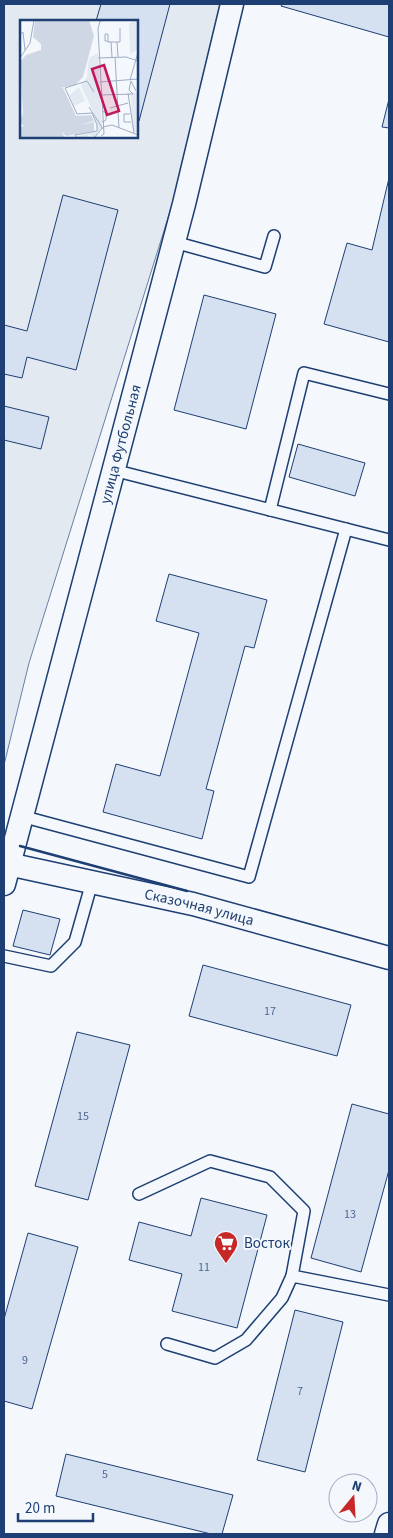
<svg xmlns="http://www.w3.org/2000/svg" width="393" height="1538" font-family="'Source Sans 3',sans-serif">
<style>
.green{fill:#e3e9f0;stroke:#687fa3;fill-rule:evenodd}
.building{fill:#d5e0f0;stroke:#1d3f73}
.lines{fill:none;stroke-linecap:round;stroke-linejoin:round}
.service-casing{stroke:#1d3f73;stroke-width:14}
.minor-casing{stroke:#1d3f73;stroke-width:25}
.service{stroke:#f4f7fb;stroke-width:11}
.minor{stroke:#f4f7fb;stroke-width:22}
.wall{stroke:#1d3f73;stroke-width:2.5}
.labels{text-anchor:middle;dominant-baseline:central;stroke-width:4;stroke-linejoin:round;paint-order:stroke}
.number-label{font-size:12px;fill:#4b6792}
.street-label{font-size:15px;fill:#1d3f73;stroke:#f4f7fb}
.poi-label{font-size:15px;fill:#1d3f73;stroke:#f4f7fb;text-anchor:start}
.inset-road{fill:none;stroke:#9eadc5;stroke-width:1}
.view{fill:#c2185b;fill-opacity:0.15;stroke:#c2185b;stroke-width:2.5}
.inset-edge{fill:none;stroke:#1d3f73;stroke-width:2.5}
</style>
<rect width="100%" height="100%" fill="#f4f7fb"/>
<path class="green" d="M 4,4 L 220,4 L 172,205 L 29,663 L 4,765 ZM 21,21 L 136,21 L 136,136 L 21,136 Z"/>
<g class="building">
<path d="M 101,4 L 170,4 L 139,121 L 136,120 L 136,21 L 96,21 Z"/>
<path d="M 282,4 L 389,4 L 389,37 L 281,6 Z"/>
<path d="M 389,99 L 389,128 L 382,127 Z"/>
<path d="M 389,178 L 389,342 L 324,324 L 347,243 L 372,250 Z"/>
<path d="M 63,195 L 118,210 L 76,370 L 27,357 L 22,378 L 4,374 L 4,325 L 27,331 Z"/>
<path d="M 204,295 L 276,314 L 246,429 L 174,410 Z"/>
<path d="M 4,406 L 49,417 L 41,449 L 4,440 Z"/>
<path d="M 298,444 L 365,463 L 355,496 L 289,477 Z"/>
<path d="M 169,574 L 267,600 L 254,648 L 245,646 L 206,789 L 214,791 L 202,839 L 103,812 L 116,764 L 160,776 L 199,633 L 156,621 Z"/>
<path d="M 23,910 L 60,919 L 50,955 L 13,946 Z"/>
<path d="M 203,965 L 351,1005 L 337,1056 L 189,1016 Z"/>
<path d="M 77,1032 L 130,1045 L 88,1200 L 35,1186 Z"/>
<path d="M 352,1104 L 389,1114 L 389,1170 L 361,1272 L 311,1258 Z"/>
<path d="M 201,1198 L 267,1215 L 237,1328 L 172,1311 L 182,1274 L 129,1260 L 139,1222 L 191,1236 Z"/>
<path d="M 28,1233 L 78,1247 L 32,1409 L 4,1401 L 4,1319 Z"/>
<path d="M 295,1310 L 343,1322 L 305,1472 L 257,1460 Z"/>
<path d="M 66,1454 L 233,1495 L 222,1534 L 211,1534 L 56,1496 Z"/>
</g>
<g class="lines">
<g class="service-casing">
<g id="service">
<path d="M 174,242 L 265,267 L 274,236"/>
<path d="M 113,470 L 389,540"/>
<path d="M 270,510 L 304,373 L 389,394"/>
<path d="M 21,816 L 249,877 L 346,529"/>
<path d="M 4,956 L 51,966 L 75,942 L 92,882"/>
<path d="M 139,1194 L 210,1161 L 270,1177 L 304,1211 L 292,1276"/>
<path d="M 167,1344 L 215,1358 L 246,1340 L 282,1298 L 292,1276 L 389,1295"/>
</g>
</g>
<g class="minor-casing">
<g id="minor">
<path id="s1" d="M 8,864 L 193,904 L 389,958"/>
<path id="s2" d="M 4,884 L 184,204 L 232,4"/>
<path d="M 386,1534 L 389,1524"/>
</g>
</g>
<use href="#service" class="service"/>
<use href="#minor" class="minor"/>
<path class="wall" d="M 20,846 L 187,891"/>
</g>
<defs>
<g id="supermarket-pin" transform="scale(1.25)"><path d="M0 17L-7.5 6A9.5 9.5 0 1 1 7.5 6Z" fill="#c62828" stroke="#f4f7fb"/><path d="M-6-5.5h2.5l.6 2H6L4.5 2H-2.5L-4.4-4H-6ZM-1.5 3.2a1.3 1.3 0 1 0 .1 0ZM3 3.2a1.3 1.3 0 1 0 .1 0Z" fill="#fff"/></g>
</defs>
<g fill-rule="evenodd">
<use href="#supermarket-pin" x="226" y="1243"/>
</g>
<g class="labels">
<g class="number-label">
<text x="270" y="1011">17</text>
<text x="83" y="1116">15</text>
<text x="350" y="1214">13</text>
<text x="204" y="1267">11</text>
<text x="25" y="1360">9</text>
<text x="300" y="1391">7</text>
<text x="105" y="1474">5</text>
</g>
<g class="street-label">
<text stroke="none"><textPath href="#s2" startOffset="455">улица Футбольная</textPath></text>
<text stroke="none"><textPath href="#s1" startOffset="196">Сказочная улица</textPath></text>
</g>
<g class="poi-label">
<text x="244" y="1243">Восток</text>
</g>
</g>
<g transform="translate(20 20)">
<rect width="118" height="118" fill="#f4f7fb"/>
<path d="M 114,0 L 117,0 L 117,30 L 110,34 L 109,4 ZM 78,33 L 82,107 L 75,117 L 67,114 L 69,117 L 56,117 L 77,110 L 74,93 L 61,66 L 67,57 L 69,38 ZM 59,67 L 65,81 L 54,86 L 48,71 L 50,75 ZM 117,72 L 118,111 L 116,113 L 112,108 L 111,73 Z" fill="#e3e9f0"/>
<path d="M 15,0 L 69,0 L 74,16 L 63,57 L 55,65 L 40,68 L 43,68 L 56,96 L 71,95 L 74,101 L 59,105 L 74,102 L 74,111 L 46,116 L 42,112 L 44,117 L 0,117 L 0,107 L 4,106 L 0,102 L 3,93 L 0,42 L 6,35 L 21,30 L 21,24 L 13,17 Z" fill="#cfd7e4"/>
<path class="inset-road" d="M 0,15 L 3,12 L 5,30M 88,22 L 88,14 L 85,14 L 85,21 L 87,21 L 88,22 L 91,22 L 92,37M 91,22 L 100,22 L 100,8M 97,22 L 98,37M 95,37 L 99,108M 0,38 L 10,23 L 14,0M 78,38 L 106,37 L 118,41M 110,60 L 118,32M 80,62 L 118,59M 108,73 L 114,113M 81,75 L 113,74 L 109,70 L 111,61 L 116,71M 69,87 L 83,109M 90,88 L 108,83M 82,91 L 86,93 L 86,100 L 82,102M 110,94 L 104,94 L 104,102 L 111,102M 81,116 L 84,114 L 78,9 L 80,1 L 89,0M 56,117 L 55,115 L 77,111 L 77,105 L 72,93 L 57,94 L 45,68 L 67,61 L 74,72M 75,117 L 83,107 L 92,105 L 118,115"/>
<path class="view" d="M 84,45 L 99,91 L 87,95 L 72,49 Z"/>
<rect width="118" height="118" class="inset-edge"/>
</g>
<rect width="393" height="1538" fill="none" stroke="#1d3f73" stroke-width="10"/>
<g transform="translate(353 1498) rotate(18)"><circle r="24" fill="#f4f7fb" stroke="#9eadc5"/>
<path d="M0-4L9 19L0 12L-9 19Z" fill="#c62828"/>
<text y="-8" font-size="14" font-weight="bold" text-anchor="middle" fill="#1d3f73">N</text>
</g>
<path d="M18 1513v8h75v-8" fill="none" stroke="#1d3f73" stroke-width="2.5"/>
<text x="25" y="1513" font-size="15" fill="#1d3f73" stroke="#f4f7fb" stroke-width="4" paint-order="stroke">20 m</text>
</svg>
